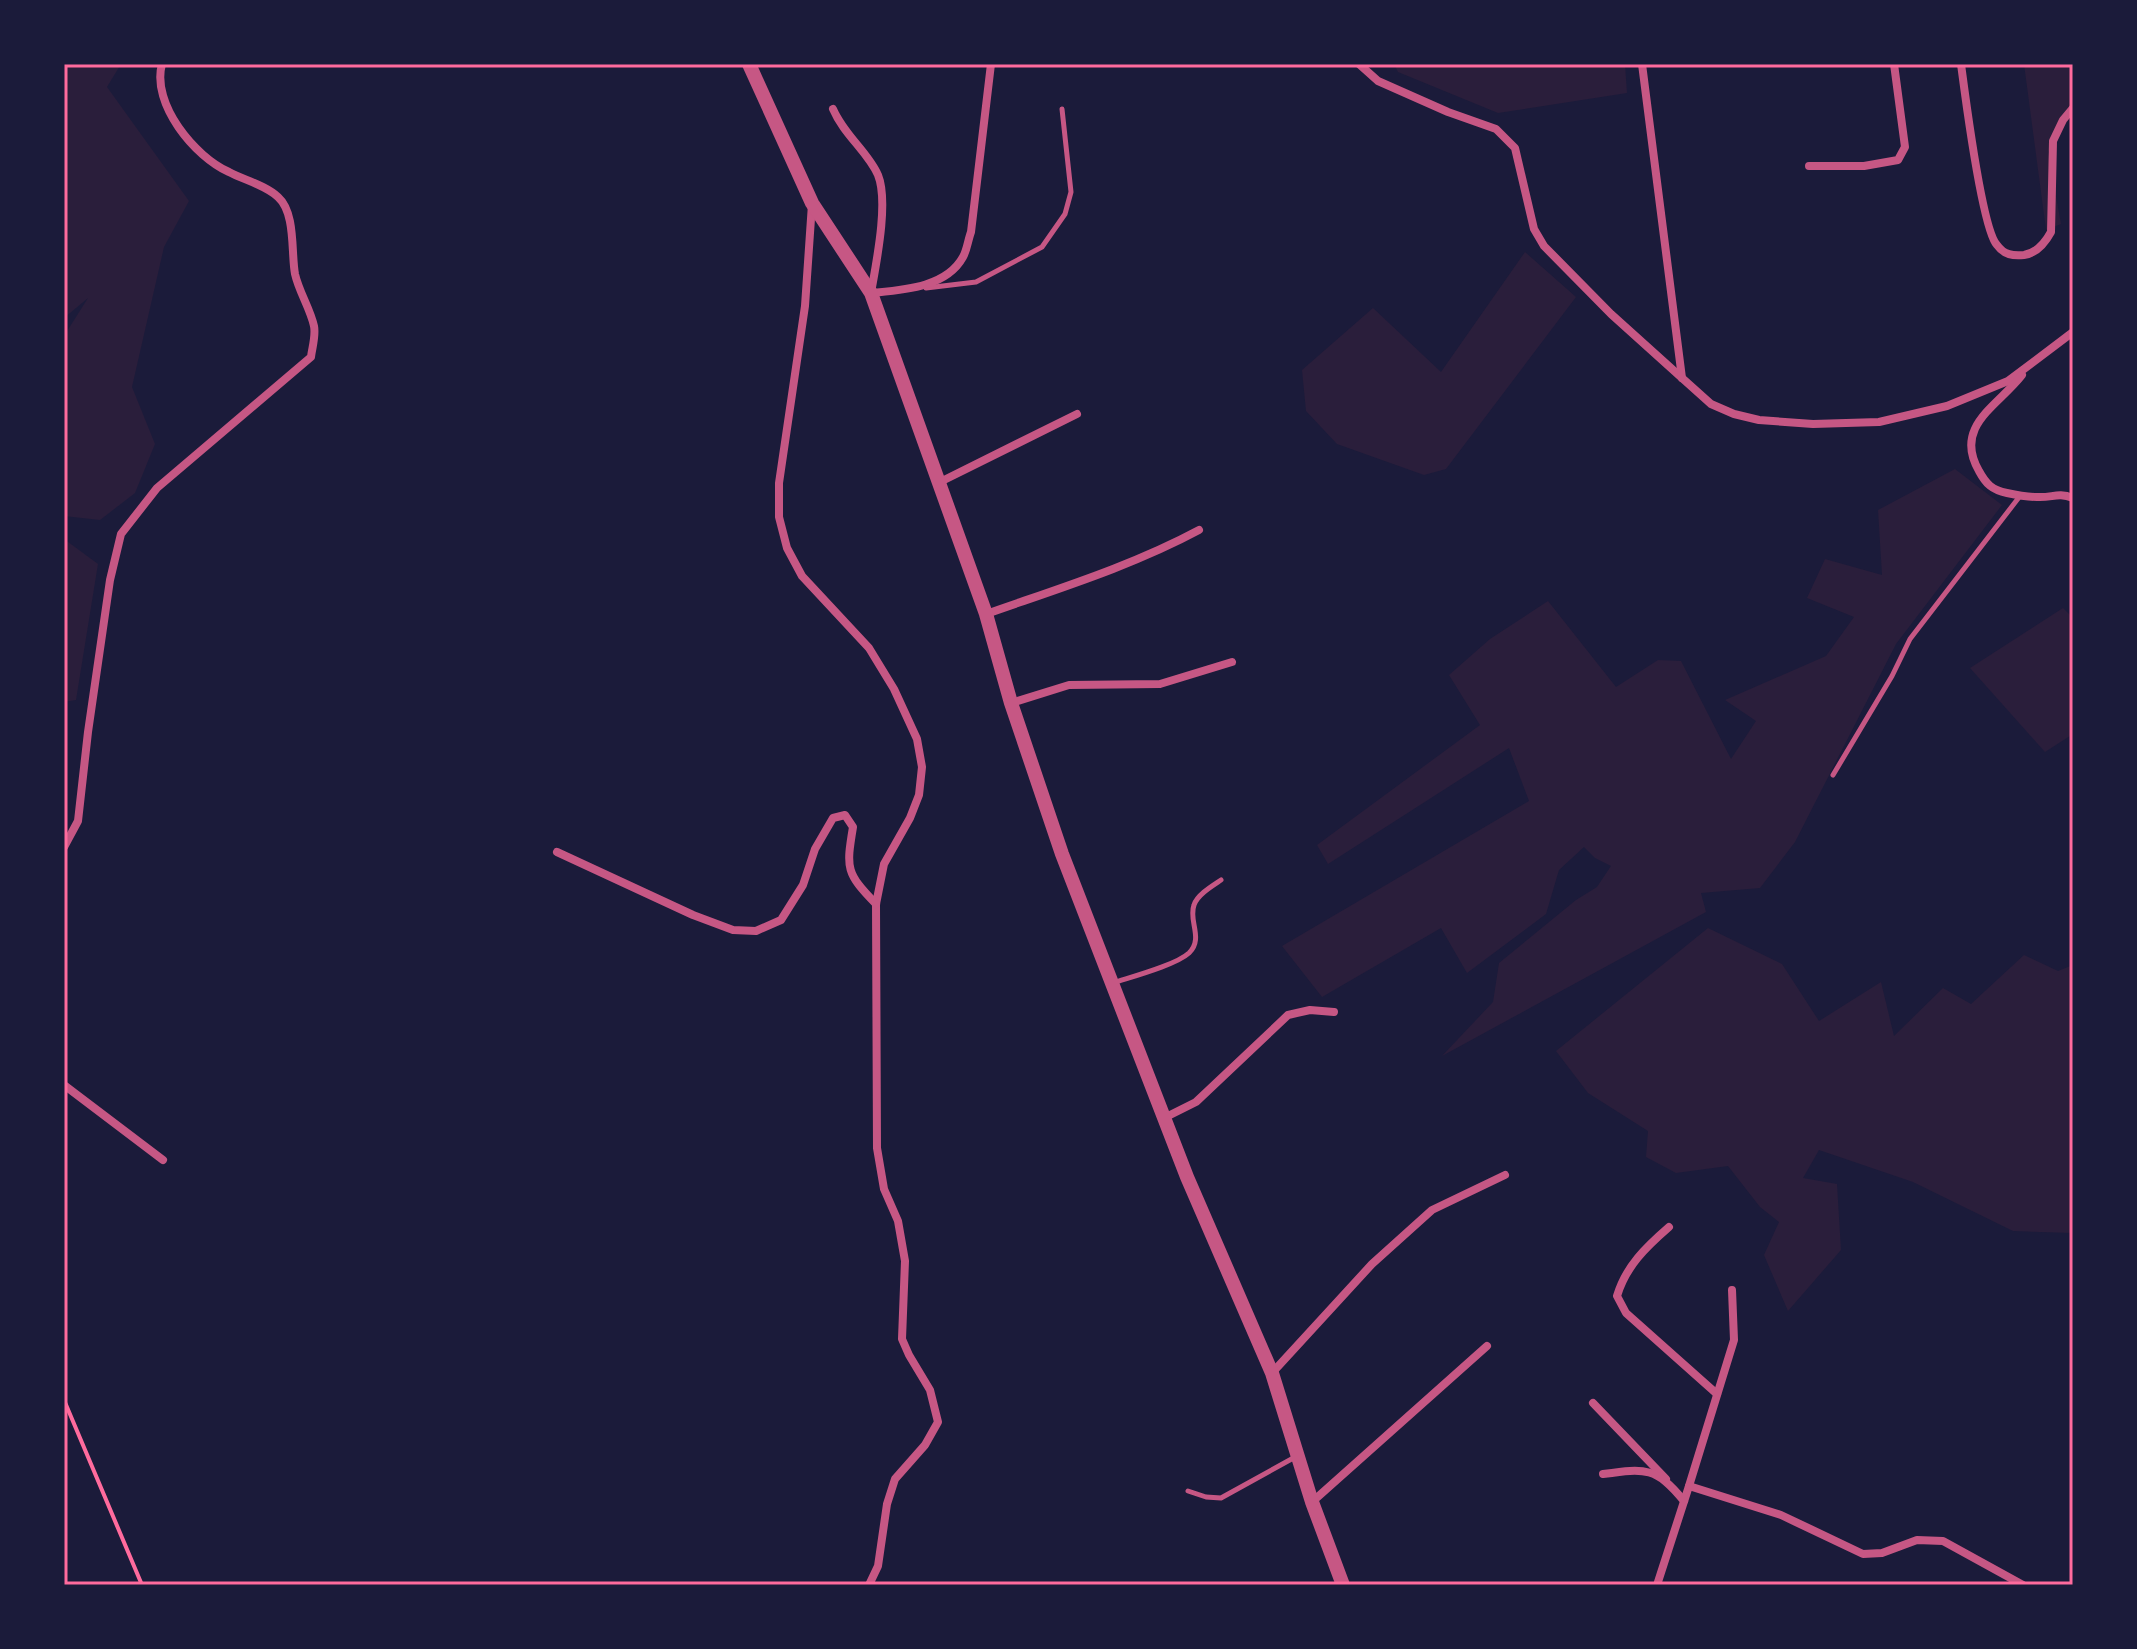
<svg xmlns="http://www.w3.org/2000/svg" width="2137" height="1649" font-family="'DejaVu Sans',sans-serif">
<style>
.green{fill:#2a1e3b}
.lines{fill:none;stroke-linecap:round;stroke-linejoin:round}
.path{stroke:#ff6b9d;stroke-width:4}
.service{stroke:#c65784;stroke-width:5}
.minor{stroke:#c65784;stroke-width:8}
.tertiary{stroke:#c65784;stroke-width:14}
.neatline{fill:none;stroke:#ff6b9d;stroke-width:3}
</style>
<rect width="100%" height="100%" fill="#1b1b3a"/>
<g class="green">
<path d="M 64,64 L 121,64 L 107,87 L 189,201 L 164,247 L 132,387 L 155,444 L 135,493 L 100,520 L 64,516 L 64,336 L 88,298 L 64,318 Z"/>
<path d="M 1394,64 L 1625,64 L 1627,93 L 1498,113 L 1398,72 Z"/>
<path d="M 2024,64 L 2073,64 L 2073,113 L 2048,152 L 2061,224 L 2046,230 Z"/>
<path d="M 1525,252 L 1576,297 L 1446,469 L 1424,475 L 1337,444 L 1306,411 L 1302,370 L 1373,308 L 1441,372 Z"/>
<path d="M 1955,469 L 2002,505 L 1896,644 L 1795,842 L 1760,888 L 1701,893 L 1706,912 L 1442,1056 L 1493,1002 L 1499,963 L 1576,900 L 1597,887 L 1611,866 L 1595,858 L 1584,847 L 1559,870 L 1546,914 L 1467,973 L 1441,928 L 1322,997 L 1282,946 L 1529,801 L 1509,748 L 1328,864 L 1317,845 L 1480,725 L 1449,675 L 1490,639 L 1548,601 L 1616,687 L 1658,660 L 1681,661 L 1731,759 L 1756,721 L 1725,700 L 1826,656 L 1854,617 L 1807,598 L 1825,559 L 1882,575 L 1878,510 Z"/>
<path d="M 64,539 L 98,564 L 76,700 L 64,702 Z"/>
<path d="M 2063,608 L 2073,618 L 2073,734 L 2045,752 L 1970,668 Z"/>
<path d="M 1708,928 L 1782,964 L 1819,1021 L 1881,982 L 1894,1036 L 1943,988 L 1971,1004 L 2024,955 L 2058,971 L 2073,965 L 2073,1233 L 2013,1231 L 1913,1182 L 1819,1150 L 1803,1178 L 1837,1184 L 1841,1250 L 1788,1311 L 1764,1255 L 1779,1222 L 1760,1207 L 1728,1166 L 1676,1173 L 1646,1157 L 1648,1131 L 1588,1093 L 1556,1051 Z"/>
</g>
<g class="lines">
<path class="path" d="M 64,1400 L 142,1585"/>
<g class="service">
<path d="M 926,288 L 976,282 L 1042,247 L 1065,214 L 1071,192 L 1062,109"/>
<path d="M 1833,775 L 1892,676 L 1910,639 L 2020,496"/>
<path d="M 1113,983 C 1131,977 1176,965 1189,953 C 1204,938 1188,921 1194,905 C 1197,895 1212,886 1221,880"/>
<path d="M 1188,1491 L 1206,1497 L 1221,1498 L 1297,1456"/>
</g>
<g class="minor">
<path d="M 1359,64 L 1378,81 L 1448,112 L 1496,129 L 1515,148 L 1534,229 L 1544,246 L 1611,314 L 1682,378 L 1711,404 L 1734,414 L 1759,420 L 1813,424 L 1879,422 L 1947,406 L 2008,381 L 2073,332"/>
<path d="M 1642,64 L 1682,378"/>
<path d="M 1961,64 C 1965,94 1982,229 1997,245 C 2004,255 2013,256 2024,255 C 2037,253 2045,243 2051,232 L 2053,141 L 2063,120 L 2073,108"/>
<path d="M 833,109 C 844,135 868,152 878,175 C 889,202 876,264 871,293 C 902,290 946,288 963,257 C 967,250 968,240 971,232 L 991,64"/>
<path d="M 1809,166 L 1864,166 L 1898,160 L 1905,147 L 1894,64"/>
<path d="M 812,204 L 805,306 L 779,483 L 779,517 L 787,548 L 802,576 L 869,648 L 894,689 L 917,739 L 922,767 L 919,795 L 910,818 L 884,864 L 876,904 L 877,1148 L 884,1189 L 898,1221 L 905,1261 L 902,1339 L 909,1355 L 930,1390 L 938,1422 L 925,1445 L 895,1479 L 887,1504 L 878,1566 L 869,1585"/>
<path d="M 2022,375 C 1998,406 1953,426 1979,471 C 1986,484 1992,490 2007,493 C 2016,495 2027,497 2037,497 C 2053,498 2057,492 2073,498"/>
<path d="M 938,483 L 1077,414"/>
<path d="M 986,614 C 1057,589 1132,566 1199,530"/>
<path d="M 1011,703 L 1069,685 L 1160,684 L 1232,662"/>
<path d="M 64,847 L 78,821 L 88,732 L 110,580 L 121,534 L 157,488 L 311,357 C 312,348 316,336 314,326 C 310,308 299,292 295,274 C 291,253 296,213 278,197 C 265,185 244,180 229,172 C 195,157 151,104 162,64"/>
<path d="M 557,852 L 693,915 L 733,930 L 756,931 L 781,920 L 803,885 L 815,849 L 833,818 L 845,815 L 853,827 C 846,869 846,873 876,904"/>
<path d="M 64,1085 L 163,1160"/>
<path d="M 1164,1118 L 1196,1102 L 1288,1015 L 1310,1010 L 1334,1012"/>
<path d="M 1669,1227 C 1646,1247 1626,1266 1617,1296 L 1626,1313 L 1717,1394"/>
<path d="M 1272,1373 L 1372,1264 L 1432,1210 L 1505,1175"/>
<path d="M 1593,1403 L 1666,1479"/>
<path d="M 1603,1474 C 1646,1468 1656,1467 1684,1501"/>
<path d="M 1689,1486 L 1734,1340 L 1732,1290"/>
<path d="M 1312,1502 L 1487,1346"/>
<path d="M 1657,1585 L 1689,1486 L 1781,1515 L 1863,1554 L 1882,1553 L 1917,1540 L 1943,1541 L 2023,1585"/>
</g>
<path class="tertiary" d="M 749,64 L 812,203 L 871,293 L 986,614 L 1011,703 L 1062,854 L 1187,1177 L 1272,1373 L 1312,1502 L 1343,1585"/>
</g>
<rect width="2137" height="1649" fill="none" stroke="#1b1b3a" stroke-width="132"/>
<rect x="66" y="66" width="2005" height="1517" class="neatline"/>
</svg>
